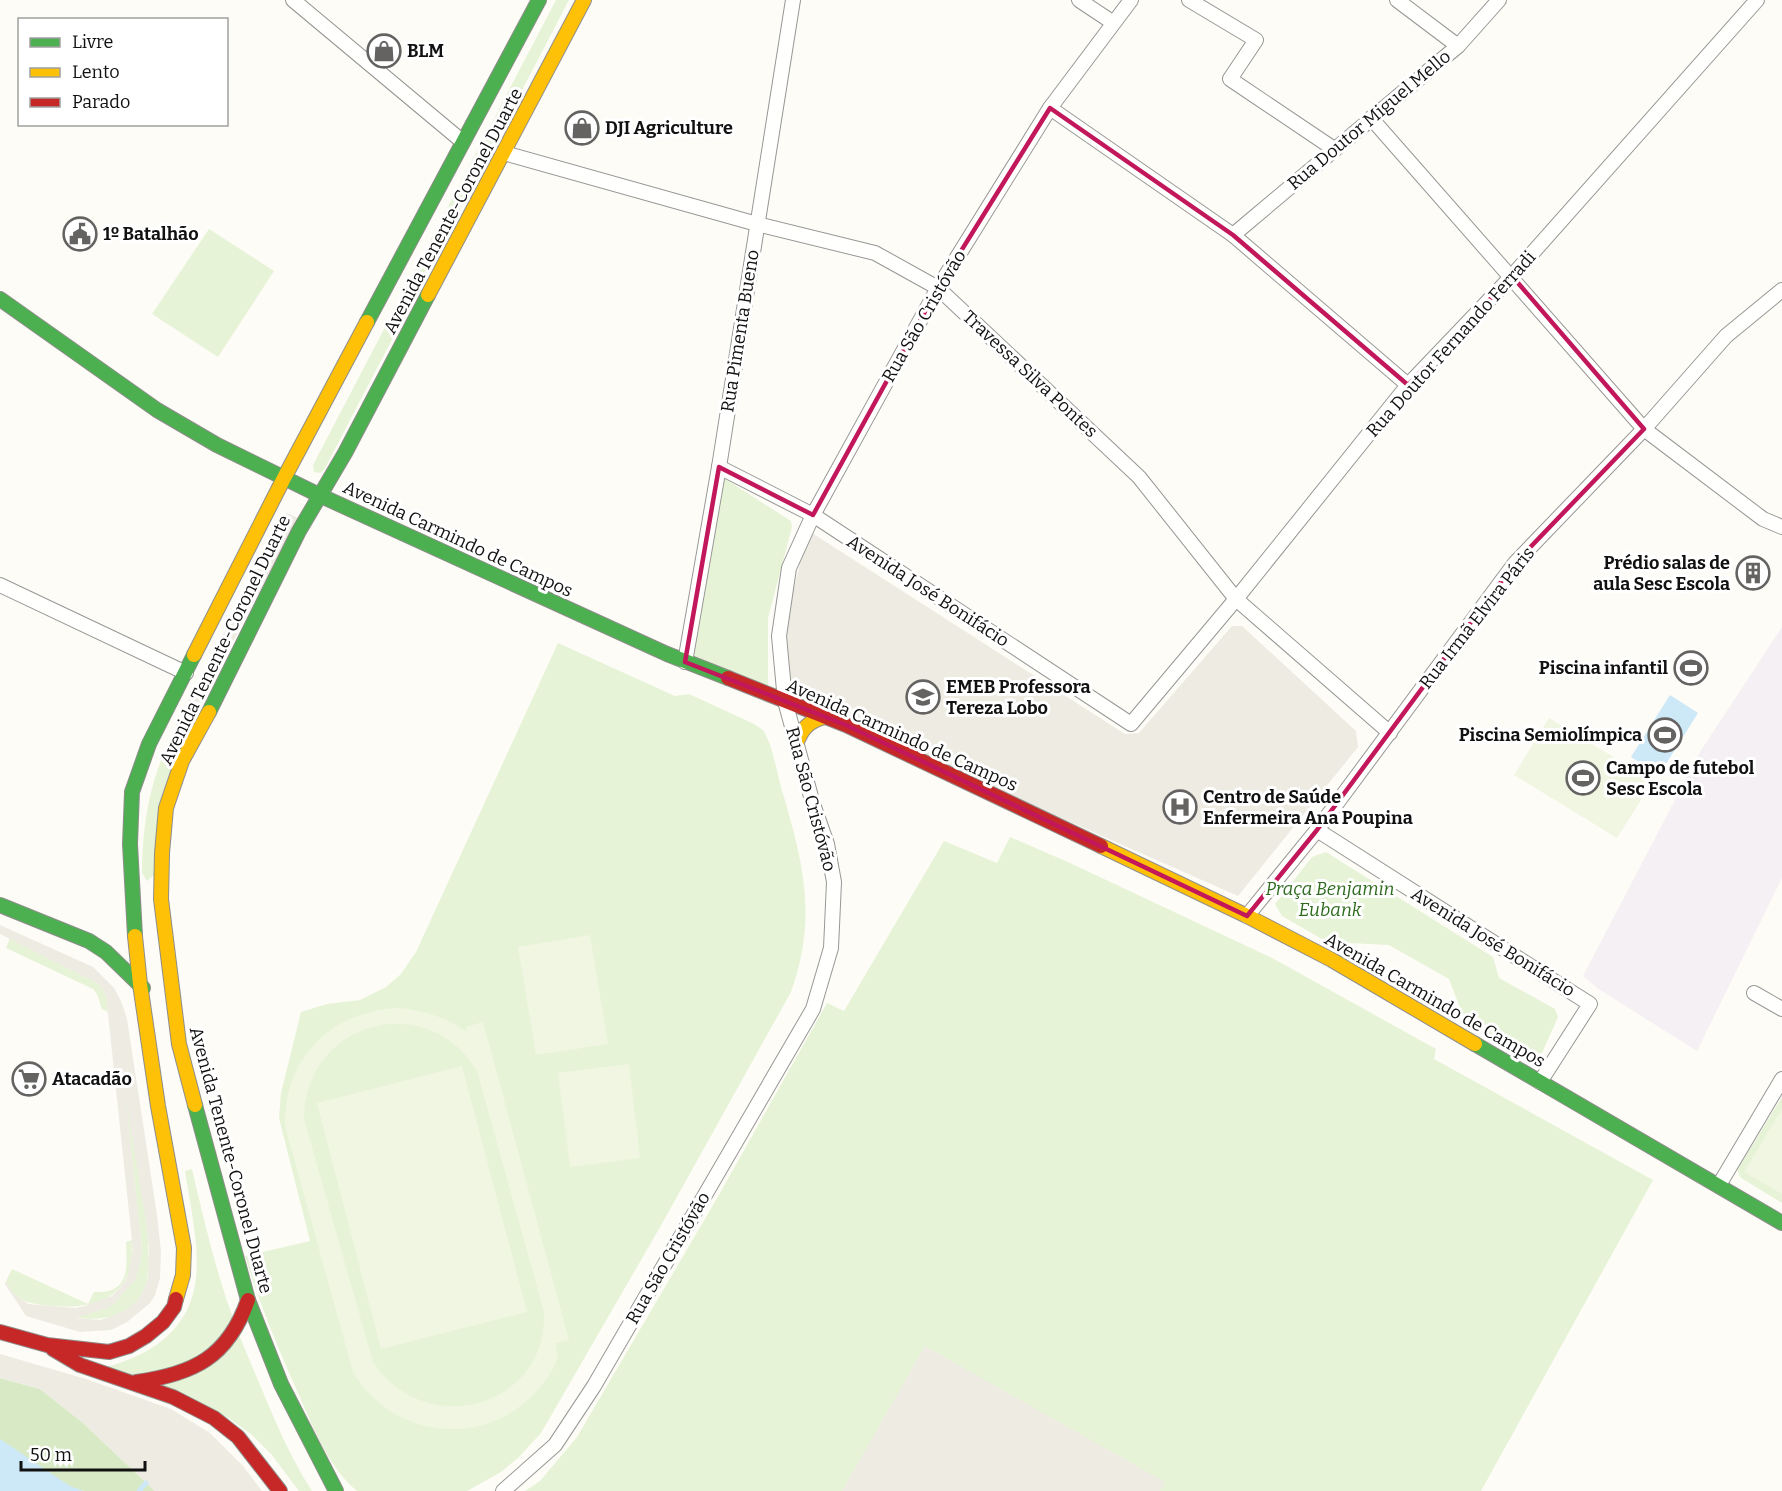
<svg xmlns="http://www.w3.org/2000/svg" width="1782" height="1491" font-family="Bitter,serif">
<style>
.industrial{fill:#f5f0f3}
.green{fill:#e7f3d7}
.forest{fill:#d8eac5}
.pitch{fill:#f0f6e1;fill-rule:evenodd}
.plaza{fill:#edebe2;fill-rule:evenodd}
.water{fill:#cde8f7}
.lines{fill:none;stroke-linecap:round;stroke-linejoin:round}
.stream{stroke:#cde8f7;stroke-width:5}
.street-casing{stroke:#979795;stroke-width:16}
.fast-casing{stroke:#8e8d8b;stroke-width:16}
.slow-casing{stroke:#8e8d8b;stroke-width:16}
.jam-casing{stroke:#8e8d8b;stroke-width:16}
.street{stroke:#fffffe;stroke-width:14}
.fast{stroke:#4caf50;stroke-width:14}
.slow{stroke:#ffc107;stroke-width:14}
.jam{stroke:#c62828;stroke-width:14}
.marked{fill:none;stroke:#c2185b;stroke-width:4.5;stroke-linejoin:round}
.labels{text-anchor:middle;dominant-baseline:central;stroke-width:6;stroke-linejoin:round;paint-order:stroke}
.poi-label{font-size:18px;font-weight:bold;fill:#111;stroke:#fff;text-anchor:start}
.street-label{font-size:18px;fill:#111;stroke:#fff}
.park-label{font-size:18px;font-style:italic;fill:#2f6b1f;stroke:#fff}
</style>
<rect width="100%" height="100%" fill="#fdfcf7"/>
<path class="industrial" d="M 1782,627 L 1782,878 L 1697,1051 L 1597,988 L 1583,976 L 1700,752 Z"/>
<g class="green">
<path d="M 556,0 L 569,0 L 324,470 L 320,473 L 314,472 L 313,465 Z"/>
<path d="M 209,229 L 274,271 L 218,357 L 152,314 Z"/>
<path d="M 722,477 L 791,521 L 792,527 L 768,618 L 768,693 L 693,660 Z"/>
<path d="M 558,643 L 675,696 L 689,694 L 752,723 L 763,730 C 773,746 776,769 781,787 C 803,862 818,916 791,992 L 659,1229 L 541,1433 L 519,1457 L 501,1472 L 467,1491 L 357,1491 C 328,1467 313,1427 298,1393 C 278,1348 259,1303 245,1256 L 310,1241 L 279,1118 L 281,1093 L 301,1012 L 327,1004 L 360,1000 L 386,987 L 401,974 L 416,952 Z"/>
<path d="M 176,725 L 186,731 L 172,761 L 154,875 L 147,881 L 142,873 C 143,813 151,779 176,725 Z"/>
<path d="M 1010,837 L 1070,863 L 1274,959 L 1436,1049 L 1434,1059 L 1653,1180 L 1481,1491 L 525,1491 L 540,1481 L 577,1437 L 716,1200 L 827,1003 L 844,1011 L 944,841 L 997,863 Z"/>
<path d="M 1326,852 L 1493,957 L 1499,978 L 1555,1009 L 1558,1017 L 1542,1053 L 1525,1055 L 1465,1021 L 1449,979 L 1389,945 L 1327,942 L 1282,916 L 1275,904 L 1312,857 Z"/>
<path d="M 10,938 L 99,984 L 106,995 L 108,1012 L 102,1009 L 97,994 L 93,989 L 6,948 Z"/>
<path d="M 124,1085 C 131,1126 160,1257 144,1290 C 131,1318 99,1322 72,1317 L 107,1308 L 139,1268 L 142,1250 Z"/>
<path d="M 1782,1097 L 1782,1203 L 1741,1178 L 1737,1170 Z"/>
<path d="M 192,1169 C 202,1212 212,1255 226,1298 C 236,1330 250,1361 263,1392 C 277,1426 292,1460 312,1491 L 299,1491 L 271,1454 L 251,1434 L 227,1417 L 96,1369 C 142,1360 186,1336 195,1285 C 201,1252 190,1204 185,1171 Z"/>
<path d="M 132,1240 C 137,1292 102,1310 55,1306 C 34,1304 15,1304 6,1281 L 12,1269 L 88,1304 L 94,1292 C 130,1294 127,1268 126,1242 Z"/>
</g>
<path class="forest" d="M 0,1378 L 40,1389 L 82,1422 L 155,1491 L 84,1491 L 70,1487 L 9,1446 L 0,1439 Z"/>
<g class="pitch">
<path d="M 1549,718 L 1653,781 L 1617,838 L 1514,775 Z"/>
<path d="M 590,935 L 608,1044 L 536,1055 L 518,947 Z"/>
<path d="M 397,1008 C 423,1010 446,1017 467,1032 L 466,1027 L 483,1022 L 569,1340 L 556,1343 C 556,1347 558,1353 557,1357 C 555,1370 542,1386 533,1395 C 480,1449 391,1437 353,1372 L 285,1126 C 284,1058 330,1012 397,1008 ZM 388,1024 C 425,1021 459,1039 477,1071 L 544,1312 C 548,1408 425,1441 373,1362 L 304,1119 C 304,1069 338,1030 388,1024 Z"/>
<path d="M 629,1064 L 640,1158 L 570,1167 L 558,1073 Z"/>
<path d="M 462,1066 L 527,1312 L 381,1349 L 317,1103 Z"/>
<path d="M 1782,1109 L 1782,1194 L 1744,1172 Z"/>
</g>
<g class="plaza">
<path d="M 287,513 L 298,518 L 186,731 L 176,725 Z"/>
<path d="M 812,533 L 1125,734 L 1139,733 L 1232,626 L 1242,626 L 1356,731 L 1358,747 L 1238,896 L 789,698 L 785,625 L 805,543 Z"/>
<path d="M 0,925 L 93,967 L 114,988 L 121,1001 L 127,1019 L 157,1215 L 161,1252 L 160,1278 L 155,1295 L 150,1303 L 127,1322 L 111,1330 L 80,1332 L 26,1316 L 5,1284 L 6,1281 L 12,1292 L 28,1304 L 75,1308 L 85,1306 L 112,1296 L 121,1287 L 127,1278 L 133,1250 L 106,995 L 99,984 L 0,934 ZM 126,1100 L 146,1221 L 149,1249 L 148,1278 L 144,1290 L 138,1300 L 126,1310 L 101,1320 L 75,1318 L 107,1308 L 115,1303 L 135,1280 L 139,1268 L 142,1250 Z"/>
<path d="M 925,1346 L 1165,1482 L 1160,1491 L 842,1491 Z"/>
<path d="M 0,1354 L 86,1379 L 171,1409 L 210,1433 L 243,1466 L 262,1491 L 155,1491 L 82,1422 L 40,1389 L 0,1378 Z"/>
</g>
<g class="water">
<path d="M 1670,695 L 1698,713 L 1659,775 L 1631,757 Z"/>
<path d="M 0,1439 L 70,1486 L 84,1491 L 0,1491 Z"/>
</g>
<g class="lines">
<path class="stream" d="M 139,1491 L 146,1483"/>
<g class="street-casing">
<g id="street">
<path d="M 293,0 L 463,142"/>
<path d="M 1079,0 L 1112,22"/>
<path d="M 1189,0 L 1256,40 L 1230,79 L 1334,149"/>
<path d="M 1397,0 L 1458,46"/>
<path d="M 1050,108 L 1233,235 L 1408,385"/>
<path d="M 1371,118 L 1644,429 L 1763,519 L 1782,527"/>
<path d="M 504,153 L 757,224 L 875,253 L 938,288 L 1139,477 L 1236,599 L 1390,733"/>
<path d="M 1233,235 L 1458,46 L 1499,0"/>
<path d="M 719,467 L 813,515 L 1131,724 L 1236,599 L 1408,385 L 1512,276 L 1757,0"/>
<path d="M 0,585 L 186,673"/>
<path d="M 685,662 L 719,467 L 793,0"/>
<path d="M 1317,830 L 1590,1004 L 1540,1082"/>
<path d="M 1247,916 L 1317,830 L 1515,563 L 1644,429 L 1726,336 L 1782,290"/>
<path d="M 1754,993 L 1782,1009"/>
<path d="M 1719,1185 L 1782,1079"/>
<path d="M 503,1491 L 555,1445 L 594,1386 L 813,1009 L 831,948 L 834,882 L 827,844 L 813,804 L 785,701 L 779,636 L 789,568 L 813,515 L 938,288 L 1050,108 L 1131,0"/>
</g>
</g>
<g class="fast-casing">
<g id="fast">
<path d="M 0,299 L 157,410 L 217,445 L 319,495"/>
<path d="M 367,322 L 539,0"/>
<path d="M 319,495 L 667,654 L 728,678"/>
<path d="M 209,712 L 299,531 L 345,453 L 428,295"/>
<path d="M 0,905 L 89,941 L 106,952 L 143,988"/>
<path d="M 135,936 L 130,844 L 132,792 L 149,744 L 194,655"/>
<path d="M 1475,1044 L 1782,1223"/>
<path d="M 195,1105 L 248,1300 L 281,1384 L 336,1491"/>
</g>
</g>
<g class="slow-casing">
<g id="slow">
<path d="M 428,295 L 584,0"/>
<path d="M 194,655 L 284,478 L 367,322"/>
<path d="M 796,744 C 802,729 808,721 825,717"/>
<path d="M 1101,846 L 1247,916 L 1332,960 L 1475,1044"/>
<path d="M 135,936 L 140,984 L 158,1106 L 184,1248 L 183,1275 L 176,1299"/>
<path d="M 195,1105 L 179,1044 L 161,899 L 162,853 L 166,808 L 182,761 L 209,712"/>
</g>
</g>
<g class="jam-casing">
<g id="jam">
<path d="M 728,678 L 846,725 L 1101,846"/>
<path d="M 0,1332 L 47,1345 L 109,1352 L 129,1346 L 146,1336 L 163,1322 L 174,1307 L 176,1299"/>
<path d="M 53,1349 L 80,1365 L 173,1397 L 214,1418 L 238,1437 L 280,1491"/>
<path d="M 136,1382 C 194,1374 228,1357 248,1300"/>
</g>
</g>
<use href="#street" class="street"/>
<use href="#fast" class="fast"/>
<use href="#slow" class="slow"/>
<use href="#jam" class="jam"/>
</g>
<path class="marked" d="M 1050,108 L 1233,235 L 1408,385 L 1512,276 L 1644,429 L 1515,563 L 1317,830 L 1247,916 L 846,725 L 685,662 L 719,467 L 813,515 L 938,288 Z"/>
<defs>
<g id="shop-ring" transform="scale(1.725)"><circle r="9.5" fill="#fff" stroke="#646362" stroke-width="1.5"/><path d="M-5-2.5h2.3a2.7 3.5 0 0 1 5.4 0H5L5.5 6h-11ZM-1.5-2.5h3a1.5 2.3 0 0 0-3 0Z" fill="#646362"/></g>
<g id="civic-ring" transform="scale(1.725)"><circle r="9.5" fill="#fff" stroke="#646362" stroke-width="1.5"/><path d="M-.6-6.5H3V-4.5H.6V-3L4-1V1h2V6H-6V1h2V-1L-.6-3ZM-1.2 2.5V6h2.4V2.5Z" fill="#646362"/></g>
<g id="building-ring" transform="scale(1.725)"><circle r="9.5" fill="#fff" stroke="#646362" stroke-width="1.5"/><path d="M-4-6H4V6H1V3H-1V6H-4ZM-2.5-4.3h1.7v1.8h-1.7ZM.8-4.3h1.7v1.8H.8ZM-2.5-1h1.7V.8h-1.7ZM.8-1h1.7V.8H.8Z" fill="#646362"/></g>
<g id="stadium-ring" transform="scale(1.725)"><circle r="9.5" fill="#fff" stroke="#646362" stroke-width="1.5"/><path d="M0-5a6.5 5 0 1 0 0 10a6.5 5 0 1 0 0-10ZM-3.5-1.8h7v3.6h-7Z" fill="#646362"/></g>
<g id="school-ring" transform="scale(1.725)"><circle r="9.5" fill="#fff" stroke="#646362" stroke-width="1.5"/><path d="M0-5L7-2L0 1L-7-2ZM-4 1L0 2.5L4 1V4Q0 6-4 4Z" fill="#646362"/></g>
<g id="hospital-ring" transform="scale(1.725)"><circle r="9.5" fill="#fff" stroke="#646362" stroke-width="1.5"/><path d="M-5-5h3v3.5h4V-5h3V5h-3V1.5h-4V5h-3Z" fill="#646362"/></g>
<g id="supermarket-ring" transform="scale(1.725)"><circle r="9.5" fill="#fff" stroke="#646362" stroke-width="1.5"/><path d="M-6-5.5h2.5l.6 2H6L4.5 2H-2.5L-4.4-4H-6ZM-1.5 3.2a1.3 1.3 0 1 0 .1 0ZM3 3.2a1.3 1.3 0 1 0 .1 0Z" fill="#646362"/></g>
</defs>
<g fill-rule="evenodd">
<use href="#shop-ring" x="384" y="51"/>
<use href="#shop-ring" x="582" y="128"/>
<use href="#civic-ring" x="80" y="234"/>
<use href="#building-ring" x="1753" y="573"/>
<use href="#stadium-ring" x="1691" y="668"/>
<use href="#school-ring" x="923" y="697"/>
<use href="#stadium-ring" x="1665" y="735"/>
<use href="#stadium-ring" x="1583" y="778"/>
<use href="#hospital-ring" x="1180" y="807"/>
<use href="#supermarket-ring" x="29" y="1079"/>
</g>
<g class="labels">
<g class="poi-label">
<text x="407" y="51">BLM</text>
<text x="605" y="128">DJI Agriculture</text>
<text x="103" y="234">1º Batalhão</text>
<text x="1730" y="563" text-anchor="end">Prédio salas de<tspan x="1730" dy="21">aula Sesc Escola</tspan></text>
<text x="1668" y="668" text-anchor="end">Piscina infantil</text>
<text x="946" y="687">EMEB Professora<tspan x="946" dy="21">Tereza Lobo</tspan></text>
<text x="1642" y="735" text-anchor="end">Piscina Semiolímpica</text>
<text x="1606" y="768">Campo de futebol<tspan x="1606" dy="21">Sesc Escola</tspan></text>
<text x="1203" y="797">Centro de Saúde<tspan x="1203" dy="21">Enfermeira Ana Poupina</tspan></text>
<text x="52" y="1079">Atacadão</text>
</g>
<g class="street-label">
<text transform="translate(1369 120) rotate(-40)">Rua Doutor Miguel Mello</text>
<text transform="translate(453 211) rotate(-62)">Avenida Tenente-Coronel Duarte</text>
<text transform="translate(924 316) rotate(-60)">Rua São Cristóvão</text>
<text transform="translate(740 331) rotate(-81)">Rua Pimenta Bueno</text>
<text transform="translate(1451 344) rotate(-48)">Rua Doutor Fernando Ferradi</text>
<text transform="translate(1030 374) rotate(43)">Travessa Silva Pontes</text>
<text transform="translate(458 539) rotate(25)">Avenida Carmindo de Campos</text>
<text transform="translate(928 591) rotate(33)">Avenida José Bonifácio</text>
<text transform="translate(1477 618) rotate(-52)">Rua Irmã Elvira Páris</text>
<text transform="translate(225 640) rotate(-64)">Avenida Tenente-Coronel Duarte</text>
<text transform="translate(902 735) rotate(24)">Avenida Carmindo de Campos</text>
<text transform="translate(811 799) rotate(75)">Rua São Cristóvão</text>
<text transform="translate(1493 942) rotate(32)">Avenida José Bonifácio</text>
<text transform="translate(1435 1000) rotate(30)">Avenida Carmindo de Campos</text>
<text transform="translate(231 1160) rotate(75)">Avenida Tenente-Coronel Duarte</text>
<text transform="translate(668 1258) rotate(-60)">Rua São Cristóvão</text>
</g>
<g class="park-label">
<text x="1330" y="889">Praça Benjamin<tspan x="1330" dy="21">Eubank</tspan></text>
</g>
</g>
<rect x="18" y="18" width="210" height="108" fill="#ffffff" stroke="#a0a0a0" stroke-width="1.5"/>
<rect x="30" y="38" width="30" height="9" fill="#4caf50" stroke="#a0a0a0" stroke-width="1.5"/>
<text x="72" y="48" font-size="18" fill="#111111">Livre</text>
<rect x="30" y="68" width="30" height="9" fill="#ffc107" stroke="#a0a0a0" stroke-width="1.5"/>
<text x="72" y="78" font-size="18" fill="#111111">Lento</text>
<rect x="30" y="98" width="30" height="9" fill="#c62828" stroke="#a0a0a0" stroke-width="1.5"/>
<text x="72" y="108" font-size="18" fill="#111111">Parado</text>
<path d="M21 1461v9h124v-9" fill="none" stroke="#111111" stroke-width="3"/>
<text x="30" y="1461" font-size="18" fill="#111111" stroke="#ffffff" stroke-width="4.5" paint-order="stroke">50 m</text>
</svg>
